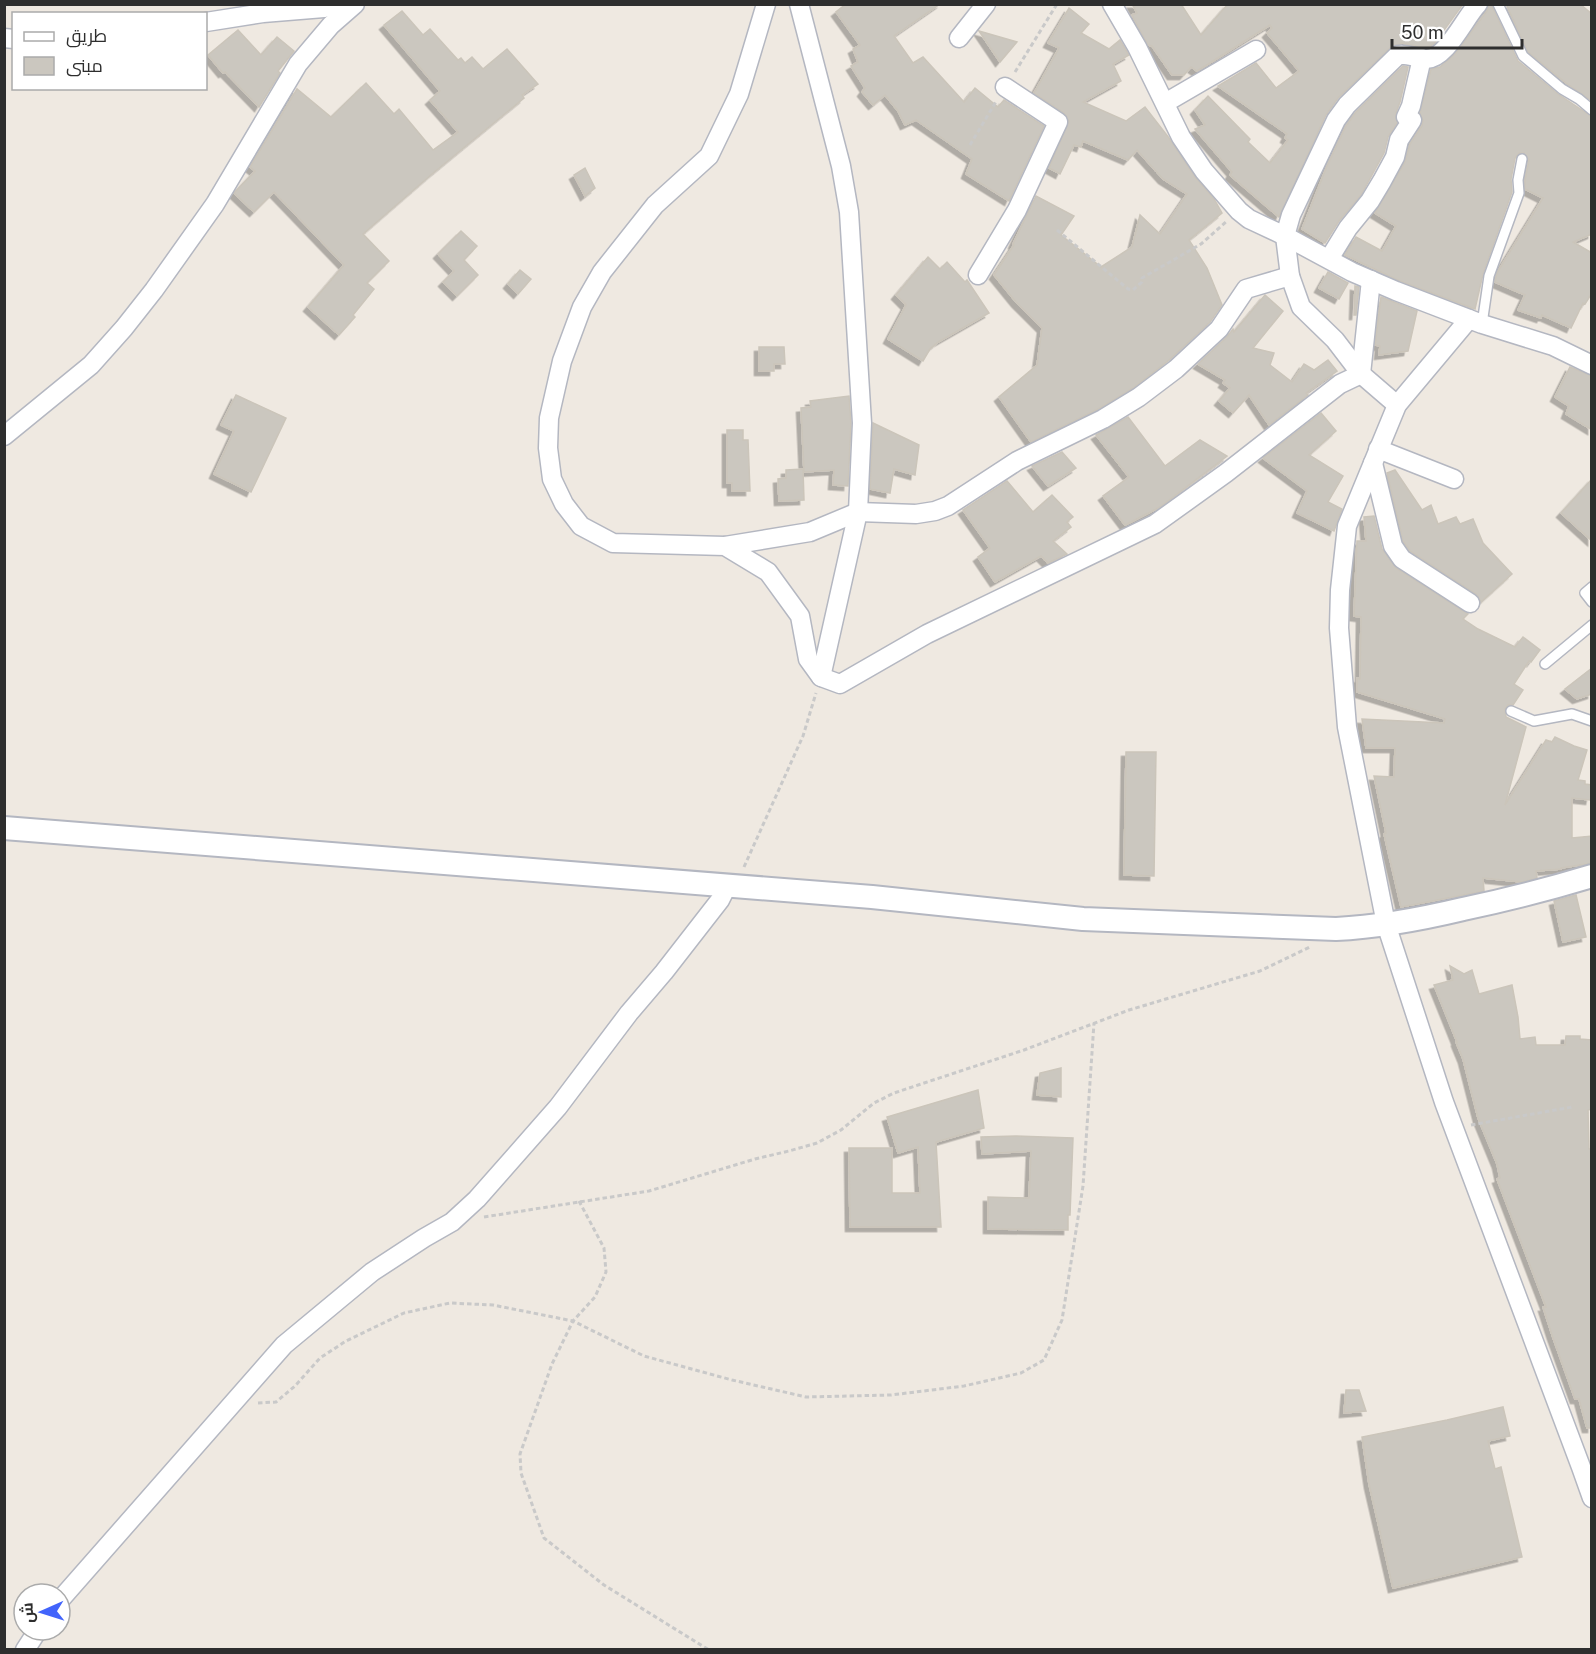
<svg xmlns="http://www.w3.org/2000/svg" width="1596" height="1654" font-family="'Public Sans',Cairo,sans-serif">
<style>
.building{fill:#cbc7bf;stroke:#cbc5ba;stroke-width:1.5;filter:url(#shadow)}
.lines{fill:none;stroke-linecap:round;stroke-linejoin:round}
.service-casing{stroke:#b4b7c1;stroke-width:12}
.minor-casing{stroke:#b4b7c1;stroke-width:21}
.tertiary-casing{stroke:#b4b7c1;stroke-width:26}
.path{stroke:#c9c9c9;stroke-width:3;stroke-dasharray:4.5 3;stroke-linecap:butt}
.service{stroke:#fff;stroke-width:9}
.minor{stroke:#fff;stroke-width:18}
.tertiary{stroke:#fff;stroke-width:22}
</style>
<defs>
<filter id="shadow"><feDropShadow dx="-4.5" dy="4.5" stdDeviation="0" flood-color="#0004"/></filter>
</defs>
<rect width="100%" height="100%" fill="#efe9e1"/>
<g class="building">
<path d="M 846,4 L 940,4 L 894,36 L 913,63 L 923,57 L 964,102 L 975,88 L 998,107 L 1004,100 L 1044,126 L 1009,201 L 966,174 L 972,159 L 916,120 L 905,125 L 898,111 L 885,95 L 873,105 L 862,92 L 865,88 L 851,66 L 858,62 L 853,49 L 860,45 L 836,12 Z"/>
<path d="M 1132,4 L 1181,4 L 1201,35 L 1228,4 L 1463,4 L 1434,44 L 1426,48 L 1402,43 L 1391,47 L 1338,98 L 1326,115 L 1279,217 L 1230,175 L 1232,172 L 1195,129 L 1205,125 L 1195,110 L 1208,96 L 1250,139 L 1248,142 L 1270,163 L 1288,140 L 1285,138 L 1287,134 L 1218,86 L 1256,63 L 1276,88 L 1299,71 L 1267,33 L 1272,28 L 1270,25 L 1197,71 L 1191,67 L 1184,75 L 1172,75 L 1152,46 L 1148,45 L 1132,15 L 1137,13 Z"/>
<path d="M 1489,4 L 1491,4 L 1518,61 L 1558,94 L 1592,117 L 1592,234 L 1573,242 L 1592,253 L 1592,293 L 1585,304 L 1583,303 L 1571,328 L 1542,315 L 1541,318 L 1518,310 L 1525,295 L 1495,282 L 1497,273 L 1543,198 L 1525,189 L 1525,180 L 1529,160 L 1524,153 L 1519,153 L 1515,158 L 1511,179 L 1512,192 L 1483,274 L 1475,309 L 1400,281 L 1345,255 L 1356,237 L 1382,251 L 1396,226 L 1375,213 L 1405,162 L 1410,144 L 1422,126 L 1423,120 L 1420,113 L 1431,69 L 1440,67 L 1456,53 L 1487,11 Z"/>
<path d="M 1506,4 L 1580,4 L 1592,14 L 1592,101 L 1566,83 L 1528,52 Z"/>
<path d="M 1069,8 L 1089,24 L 1081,33 L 1109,49 L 1120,40 L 1129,55 L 1113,64 L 1121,81 L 1083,102 L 1126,121 L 1145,107 L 1169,138 L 1195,177 L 1214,199 L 1222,213 L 1189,240 L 1207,268 L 1222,305 L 1210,322 L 1169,360 L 1133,388 L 1098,409 L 1031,442 L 999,397 L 1037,365 L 1042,328 L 1016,302 L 994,275 L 1014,245 L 1013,244 L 1036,196 L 1074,216 L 1061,235 L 1101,267 L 1132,247 L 1140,215 L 1160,234 L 1187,194 L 1163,179 L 1137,150 L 1128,160 L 1083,141 L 1081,147 L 1074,145 L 1060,174 L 1049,168 L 1069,121 L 1064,113 L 1034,93 L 1059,48 L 1048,43 Z"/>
<path d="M 402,11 L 423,35 L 430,29 L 458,60 L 461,58 L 465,63 L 472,57 L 483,69 L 507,49 L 538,84 L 522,95 L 524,98 L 432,174 L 363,234 L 389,261 L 367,283 L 374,289 L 353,315 L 355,317 L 339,335 L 308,307 L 344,265 L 274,192 L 254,212 L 234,193 L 255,171 L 250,167 L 297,89 L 331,117 L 366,83 L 394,114 L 399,109 L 433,150 L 458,132 L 430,100 L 440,91 L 384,25 Z"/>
<path d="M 238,30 L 261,55 L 277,37 L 294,51 L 278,71 L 280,73 L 259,107 L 225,72 L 223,73 L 208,55 Z"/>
<path d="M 979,31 L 1017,42 L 1000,62 Z"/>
<path d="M 1403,66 L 1408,67 L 1400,102 L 1396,113 L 1397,123 L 1388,137 L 1384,153 L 1361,195 L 1339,221 L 1325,243 L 1302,229 L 1327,166 L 1346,126 L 1356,112 Z"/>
<path d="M 585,168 L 595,188 L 585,196 L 574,175 Z"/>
<path d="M 461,231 L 477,246 L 464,260 L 478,275 L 457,296 L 443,282 L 454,271 L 438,254 Z"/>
<path d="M 928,257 L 940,269 L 947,262 L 965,282 L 967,280 L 989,313 L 938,342 L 930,349 L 923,361 L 888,339 L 906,305 L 896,295 Z"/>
<path d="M 520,270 L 531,279 L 518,294 L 508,284 Z"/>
<path d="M 1328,272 L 1348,283 L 1339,299 L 1319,288 Z"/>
<path d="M 1355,286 L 1359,287 L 1356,315 L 1354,315 Z"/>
<path d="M 1265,295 L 1283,311 L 1253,348 L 1274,353 L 1270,365 L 1292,382 L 1304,364 L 1314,370 L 1328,360 L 1337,371 L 1306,393 L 1308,395 L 1269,425 L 1249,395 L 1233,413 L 1219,401 L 1230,388 L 1223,383 L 1225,380 L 1198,364 L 1227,337 L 1233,329 L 1234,332 Z"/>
<path d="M 1381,297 L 1417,311 L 1408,351 L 1379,355 L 1380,346 L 1375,345 Z"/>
<path d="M 759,347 L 784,347 L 785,364 L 774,364 L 774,371 L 759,371 Z"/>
<path d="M 1570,367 L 1592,376 L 1592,430 L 1566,414 L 1569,406 L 1555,397 Z"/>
<path d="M 236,395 L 286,418 L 251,492 L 214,474 L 234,431 L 221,425 Z"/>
<path d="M 849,396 L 851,423 L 848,486 L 833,485 L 834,470 L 804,472 L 801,408 L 811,407 L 810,401 Z"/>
<path d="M 1321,413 L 1336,431 L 1309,455 L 1343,476 L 1328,502 L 1342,509 L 1334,531 L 1297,513 L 1307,491 L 1263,458 Z"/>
<path d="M 1128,417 L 1165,466 L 1200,440 L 1227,456 L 1160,507 L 1125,525 L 1103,496 L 1129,477 L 1096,435 Z"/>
<path d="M 873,423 L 919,445 L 915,475 L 894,469 L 890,493 L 870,489 Z"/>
<path d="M 727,430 L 743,430 L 743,440 L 748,440 L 750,491 L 732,491 L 732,483 L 727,483 Z"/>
<path d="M 1062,452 L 1076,468 L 1048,486 L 1032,466 Z"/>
<path d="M 803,469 L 804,500 L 779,501 L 778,479 L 786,478 L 786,470 Z"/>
<path d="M 1395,470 L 1422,510 L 1431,505 L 1438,524 L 1456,517 L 1460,524 L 1473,519 L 1483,543 L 1512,574 L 1481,602 L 1476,594 L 1410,551 L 1403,541 L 1387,473 Z"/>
<path d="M 1592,479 L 1592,541 L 1561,513 Z"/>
<path d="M 1007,481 L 1033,512 L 1052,495 L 1073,517 L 1067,522 L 1071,527 L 1053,541 L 1067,554 L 1048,563 L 1041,556 L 995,582 L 978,557 L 990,548 L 963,510 Z"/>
<path d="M 1374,516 L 1382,549 L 1396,568 L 1468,614 L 1463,619 L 1478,629 L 1515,647 L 1523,637 L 1540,650 L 1531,662 L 1529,661 L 1514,684 L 1523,690 L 1513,705 L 1508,705 L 1505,709 L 1506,717 L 1526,727 L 1505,805 L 1546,740 L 1552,742 L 1555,737 L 1574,746 L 1587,750 L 1578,780 L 1585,781 L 1585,784 L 1592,785 L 1592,790 L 1590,800 L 1572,798 L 1572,838 L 1592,836 L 1592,863 L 1561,868 L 1561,869 L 1536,871 L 1537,878 L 1522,882 L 1483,878 L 1484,891 L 1401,907 L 1384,834 L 1386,833 L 1374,776 L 1394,777 L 1395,748 L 1366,748 L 1362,719 L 1444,723 L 1445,719 L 1357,692 L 1357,678 L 1360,679 L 1361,617 L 1354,616 L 1357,541 L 1366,541 L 1364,517 Z"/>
<path d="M 1592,668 L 1592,694 L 1577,699 L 1565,689 Z"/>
<path d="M 1126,752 L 1156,752 L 1154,876 L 1124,875 Z"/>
<path d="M 1576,895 L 1586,937 L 1563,942 L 1554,901 Z"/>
<path d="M 1450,966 L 1464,974 L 1472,970 L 1479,994 L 1512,985 L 1518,1017 L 1520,1039 L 1535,1037 L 1536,1045 L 1565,1045 L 1566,1036 L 1580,1036 L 1580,1039 L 1592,1040 L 1592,1109 L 1588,1110 L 1589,1149 L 1592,1149 L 1592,1428 L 1587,1428 L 1579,1399 L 1575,1399 L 1552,1335 L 1543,1307 L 1546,1307 L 1497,1179 L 1500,1178 L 1497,1164 L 1478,1118 L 1463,1059 L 1456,1042 L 1457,1042 L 1434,985 L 1453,980 Z"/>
<path d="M 1061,1068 L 1061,1097 L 1037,1095 L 1040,1073 Z"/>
<path d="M 978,1090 L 984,1128 L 936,1142 L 941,1227 L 850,1227 L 849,1148 L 892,1148 L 892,1193 L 920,1193 L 918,1147 L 898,1153 L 887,1117 Z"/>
<path d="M 1016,1136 L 1073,1138 L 1070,1215 L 1068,1215 L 1068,1230 L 988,1229 L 988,1197 L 1029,1198 L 1031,1151 L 982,1154 L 981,1137 Z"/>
<path d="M 1346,1390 L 1359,1390 L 1366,1411 L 1344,1413 Z"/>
<path d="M 1503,1407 L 1510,1436 L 1488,1441 L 1495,1469 L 1501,1467 L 1522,1557 L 1393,1588 L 1369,1484 L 1362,1437 L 1447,1420 Z"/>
</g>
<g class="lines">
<g class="service-casing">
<g id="service">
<path d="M 1498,4 L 1523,56 L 1562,89 L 1579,99 L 1592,110"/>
<path d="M 1482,324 L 1489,276 L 1519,193 L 1518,180 L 1522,159"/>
<path d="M 1592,587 L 1585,593 L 1592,602"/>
<path d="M 1545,664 L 1592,625"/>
<path d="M 1511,711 L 1534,721 L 1572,714 L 1592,721"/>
</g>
</g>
<g class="minor-casing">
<g id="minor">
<path d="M 766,4 L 739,94 L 709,156 L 655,205 L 602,272 L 582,307 L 562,361 L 549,418 L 548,448 L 552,479 L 564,504 L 581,526 L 613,543 L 725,546 L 768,572 L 800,616 L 808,659 L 821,677 L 840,684 L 927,634 L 1155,524 L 1226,473 L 1340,384 L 1361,374 L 1371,280"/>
<path d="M 799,4 L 841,166 L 849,212 L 862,423 L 858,512 L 821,677"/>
<path d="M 1112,4 L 1137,47 L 1181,137 L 1204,171 L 1239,211 L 1249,219 L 1285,236 L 1352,272 L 1396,291 L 1482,324 L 1553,346 L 1592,365"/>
<path d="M 206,22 L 263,13 L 324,8 L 341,4"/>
<path d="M 4,38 L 14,39"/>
<path d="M 959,38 L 986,4"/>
<path d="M 1165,103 L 1256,50"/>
<path d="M 1329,259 L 1348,228 L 1370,201 L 1382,181 L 1395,157 L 1399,140 L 1412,120 L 1406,117 L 1411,106 L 1422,58"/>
<path d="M 978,275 L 1017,210 L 1058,122 L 1005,87"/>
<path d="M 1469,319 L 1397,405 L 1347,526 L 1340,590 L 1339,628 L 1347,727 L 1386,924 L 1444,1102 L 1581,1467 L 1592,1498"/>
<path d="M 1397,405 L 1361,374 L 1335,340 L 1301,307 L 1290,276 L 1285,236 L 1291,215 L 1336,120 L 1347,105 L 1398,55 C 1408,53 1417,59 1426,59 C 1446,60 1465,17 1478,4"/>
<path d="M 4,436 L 91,365 L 124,328 L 154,290 L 215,204 L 298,64 L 331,25 L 355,4"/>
<path d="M 1378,449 L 1454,479"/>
<path d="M 1373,463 L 1393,546 L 1402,559 L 1470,603"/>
<path d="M 725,546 L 810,532 L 858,512 L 916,514 L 935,511 L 948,506 L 1017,461 L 1103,419 L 1139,397 L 1176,369 L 1219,329 L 1246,289 L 1290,276"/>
<path d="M 60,1600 L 284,1345 L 372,1272 L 424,1238 L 452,1222 L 477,1199 L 558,1107 L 629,1013 L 664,972 L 720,900 L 727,886"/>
<path d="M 25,1650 L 38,1630"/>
</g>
</g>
<g class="tertiary-casing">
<path id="tertiary" d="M 4,828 L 872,897 L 1083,919 L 1336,929 C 1379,927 1421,919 1463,909 C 1506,900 1549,889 1592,876"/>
</g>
<g class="path">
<path d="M 1015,72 L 1057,4"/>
<path d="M 970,145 L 997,100"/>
<path d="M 1057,230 L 1128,289 L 1133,290 L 1142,282 L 1142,278 L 1201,244 L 1226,222"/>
<path d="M 744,867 L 803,736 L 816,693"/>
<path d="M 1471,1125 L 1572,1107"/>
<path d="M 579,1201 L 604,1248 L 606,1272 L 595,1297 L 573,1321 L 552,1364 L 520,1454 L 521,1473 L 544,1538 L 604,1585 L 709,1650"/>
<path d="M 484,1217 L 649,1191 L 755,1159 L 789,1151 L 817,1143 L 841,1130 L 874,1103 L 894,1093 L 1024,1050 L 1129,1010 L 1260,971 L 1310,947"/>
<path d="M 258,1403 L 276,1402 L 295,1386 L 320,1358 L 346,1341 L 404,1313 L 450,1303 L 493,1305 L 573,1321 L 644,1356 L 732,1380 L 806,1397 L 891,1395 L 964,1386 L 1021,1373 L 1044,1360 L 1062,1320 L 1083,1186 L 1094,1023"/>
</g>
<use href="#service" class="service"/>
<use href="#minor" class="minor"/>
<use href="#tertiary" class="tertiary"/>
</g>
<rect width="1596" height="1654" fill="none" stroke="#2e2e2e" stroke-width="12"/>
<rect x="12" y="12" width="195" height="78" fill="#ffffff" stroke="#ababab" stroke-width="1.5"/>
<rect x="24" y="32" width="30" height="9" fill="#ffffff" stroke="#ababab" stroke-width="1.5"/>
<text x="66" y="42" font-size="18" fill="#2e2e2e">طريق</text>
<rect x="24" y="57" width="30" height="18" fill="#cbc7bf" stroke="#ababab" stroke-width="1.5"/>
<text x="66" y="72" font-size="18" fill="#2e2e2e">مبنى</text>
<g transform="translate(42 1612) rotate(267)"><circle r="28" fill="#ffffff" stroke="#ababab" stroke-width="1.5"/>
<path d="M0-4.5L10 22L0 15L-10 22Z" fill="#4264fb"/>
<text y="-9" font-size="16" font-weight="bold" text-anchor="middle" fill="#2e2e2e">ش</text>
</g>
<path d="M1392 39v9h130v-9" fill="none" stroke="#2e2e2e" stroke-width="3"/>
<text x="1401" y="39" font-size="18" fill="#2e2e2e" stroke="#ffffff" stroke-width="4.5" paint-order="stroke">50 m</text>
</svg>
